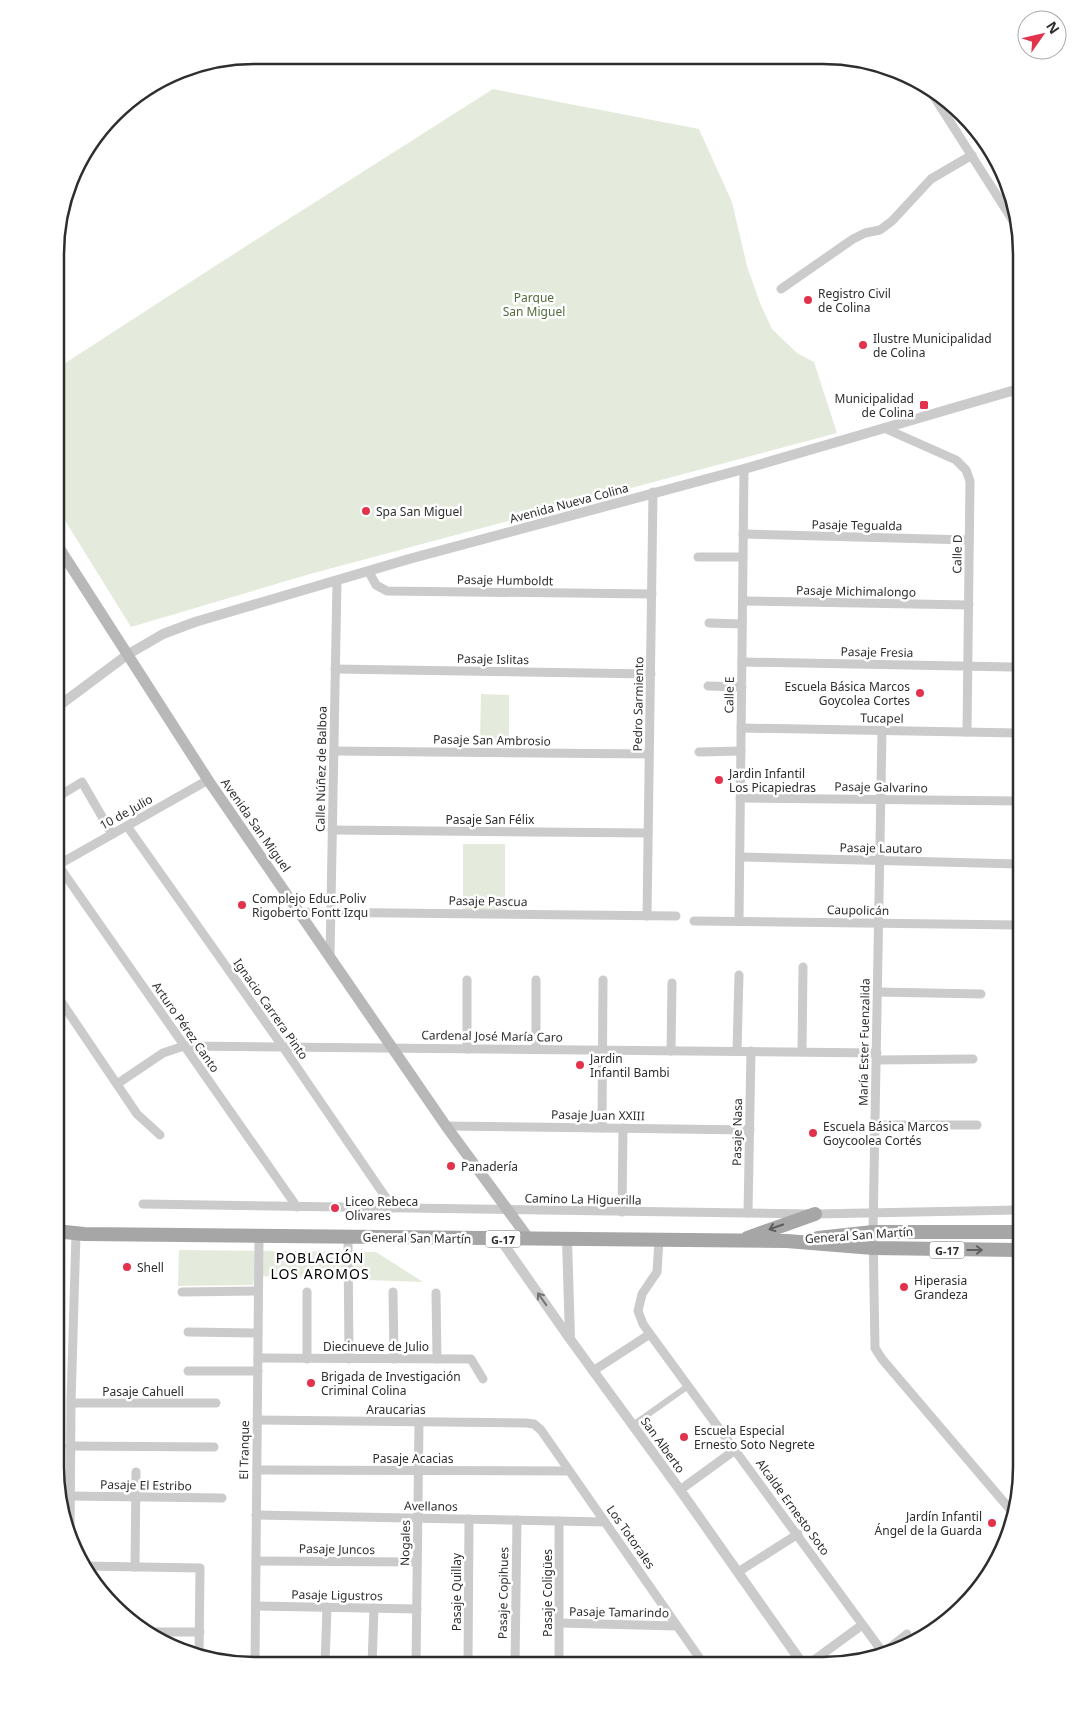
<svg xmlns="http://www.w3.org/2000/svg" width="1077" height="1721" font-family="'Noto Sans',sans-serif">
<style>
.green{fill:#e5ebdc}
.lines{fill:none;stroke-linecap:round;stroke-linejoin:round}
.pedestrian{stroke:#cbcbcb;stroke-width:6}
.minor{stroke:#cbcbcb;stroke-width:9}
.tertiary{stroke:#cbcbcb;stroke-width:10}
.secondary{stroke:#b8b8b8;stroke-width:11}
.primary{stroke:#a6a6a6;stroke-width:14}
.oneway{stroke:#5e5e5e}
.oneway2{stroke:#757575}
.poi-dot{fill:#e3324c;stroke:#fff;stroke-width:2}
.labels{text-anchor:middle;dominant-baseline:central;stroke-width:5;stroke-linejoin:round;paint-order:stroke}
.shield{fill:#fff;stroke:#6d6d6d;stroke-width:1}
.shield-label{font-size:11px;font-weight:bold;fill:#2e2e2e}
.poi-label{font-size:12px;fill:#2e2e2e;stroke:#fff;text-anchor:start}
.park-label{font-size:12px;fill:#54693c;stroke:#fff}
.street-label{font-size:12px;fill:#2e2e2e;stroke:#fff}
.neighbourhood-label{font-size:14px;letter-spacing:1px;fill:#000;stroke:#fff}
.rim{fill:none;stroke:#2e2e2e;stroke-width:2.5}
</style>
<rect width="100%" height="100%" fill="#fff"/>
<g class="green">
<path d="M 493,89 L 699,129 L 732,202 L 747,266 L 760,303 L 772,329 L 797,353 L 814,362 L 837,433 L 310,574 L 131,627 L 56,506 L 56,369 L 229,257 Z"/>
<path d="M 481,694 L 509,695 L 509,741 L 480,741 Z"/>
<rect x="463" y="844" width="42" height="70"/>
<path d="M 179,1250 L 376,1252 L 423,1282 L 255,1276 L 253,1285 L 178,1286 Z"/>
</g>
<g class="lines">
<path class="pedestrian" d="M 633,1425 L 688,1386"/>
<g class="minor">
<path d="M 928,87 L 1017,227"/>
<path d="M 781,289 L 853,239 L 865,233 L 880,230 L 892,221 L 931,179 L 972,155"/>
<path d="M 884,428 L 956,460 L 966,470 L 970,481 L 967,732"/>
<path d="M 743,534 L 969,540"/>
<path d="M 698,557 L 743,557"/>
<path d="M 369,572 L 376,585 L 387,591 L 652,594"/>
<path d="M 743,601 L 969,605"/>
<path d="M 709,623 L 742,624"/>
<path d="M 742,662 L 1012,667"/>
<path d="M 335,669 L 651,674"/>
<path d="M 708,686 L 742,687"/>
<path d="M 741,728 L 1022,733"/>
<path d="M 882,731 L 873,1232 L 875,1348 L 882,1359 L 1014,1514"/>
<path d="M 334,751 L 649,754"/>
<path d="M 699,752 L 741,751"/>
<path d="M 56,798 L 82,782 L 112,834"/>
<path d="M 740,798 L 1022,801"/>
<path d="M 127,826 L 283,1047 L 393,1208"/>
<path d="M 332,830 L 648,833"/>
<path d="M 740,857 L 1022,864"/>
<path d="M 56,862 L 297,1207"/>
<path d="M 56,866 L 208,780"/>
<path d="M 299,912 L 676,916"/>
<path d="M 647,916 L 653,492"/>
<path d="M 694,921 L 1022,925"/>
<path d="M 739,921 L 744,469"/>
<path d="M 330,957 L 337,581"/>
<path d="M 467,980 L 467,1049"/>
<path d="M 878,992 L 981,994"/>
<path d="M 56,994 L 137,1114 L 160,1135"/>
<path d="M 536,1049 L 536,980"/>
<path d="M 671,1051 L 672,983"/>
<path d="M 737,1051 L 739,975"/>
<path d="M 802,1052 L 803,967"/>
<path d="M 877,1060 L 973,1059"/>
<path d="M 117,1084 L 163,1053 L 184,1046 L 877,1053"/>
<path d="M 875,1125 L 977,1125"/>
<path d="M 446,1126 L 750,1130"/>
<path d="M 602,1128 L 603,980"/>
<path d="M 143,1204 L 815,1214 L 1022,1210"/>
<path d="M 622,1212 L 623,1128"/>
<path d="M 748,1213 L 751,1051"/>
<path d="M 348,1238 L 349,1359"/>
<path d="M 182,1292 L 258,1291"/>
<path d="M 307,1292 L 307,1359"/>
<path d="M 393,1292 L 394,1359"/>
<path d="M 436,1293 L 437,1359"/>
<path d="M 188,1332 L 258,1333"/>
<path d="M 650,1334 L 643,1324 L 638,1311 L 642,1294 L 657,1272 L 659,1240"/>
<path d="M 258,1358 L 471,1359 L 483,1379"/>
<path d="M 188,1371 L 258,1371"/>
<path d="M 593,1371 L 650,1334 L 884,1654"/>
<path d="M 71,1403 L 216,1403"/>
<path d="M 257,1420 L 526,1423 L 534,1424 L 541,1430 L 705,1666"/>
<path d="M 70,1446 L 214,1447"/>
<path d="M 257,1470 L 569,1471"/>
<path d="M 680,1490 L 735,1450"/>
<path d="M 70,1496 L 222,1498"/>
<path d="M 256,1515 L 605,1522"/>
<path d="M 559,1521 L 559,1665"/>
<path d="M 70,1544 L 71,1403 L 76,1234"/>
<path d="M 256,1561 L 417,1562"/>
<path d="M 83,1566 L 200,1568 L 199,1657"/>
<path d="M 135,1567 L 136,1472"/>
<path d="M 738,1572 L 798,1534"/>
<path d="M 256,1606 L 417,1609"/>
<path d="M 559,1623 L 677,1626"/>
<path d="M 145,1632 L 200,1632"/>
<path d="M 883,1653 L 907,1634"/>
<path d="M 255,1664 L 259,1237"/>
<path d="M 325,1665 L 327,1607"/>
<path d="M 372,1665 L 374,1608"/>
<path d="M 416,1665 L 419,1422"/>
<path d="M 468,1665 L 469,1519"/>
<path d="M 515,1665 L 517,1520"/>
<path d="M 806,1666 L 862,1625"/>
</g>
<g class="tertiary">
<path d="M 56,708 L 127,655 L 163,634 L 195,622 L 409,559 L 744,469 L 1022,388"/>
<path d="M 500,1239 L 570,1339 L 680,1490 L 804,1666"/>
<path d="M 567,1240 L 570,1338"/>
</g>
<path class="secondary" d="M 56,543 L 208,780 L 446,1126 L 529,1239"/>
<g class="primary">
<path d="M 55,1231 L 84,1234 L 787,1241 L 873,1248 L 1022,1250"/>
<path d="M 747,1238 L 815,1214"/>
<path d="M 818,1238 L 873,1232 L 1022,1232"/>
</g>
</g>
<defs><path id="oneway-shaft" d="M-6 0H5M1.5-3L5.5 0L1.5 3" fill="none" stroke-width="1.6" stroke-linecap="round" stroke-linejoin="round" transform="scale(1.25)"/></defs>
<g class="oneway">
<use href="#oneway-shaft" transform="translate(776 1227) rotate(161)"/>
<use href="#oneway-shaft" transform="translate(975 1250)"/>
</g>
<use class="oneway2" href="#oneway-shaft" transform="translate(542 1299) rotate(-125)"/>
<g class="poi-dot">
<circle cx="808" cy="300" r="5"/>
<circle cx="863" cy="345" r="5"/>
<rect x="919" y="400" width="10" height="10" rx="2.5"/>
<circle cx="366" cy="511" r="5"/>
<circle cx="920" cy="693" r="5"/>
<circle cx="719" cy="780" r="5"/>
<circle cx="242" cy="905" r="5"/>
<circle cx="580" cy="1065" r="5"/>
<circle cx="813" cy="1133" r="5"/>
<circle cx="451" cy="1166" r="5"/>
<circle cx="335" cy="1208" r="5"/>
<circle cx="127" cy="1267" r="5"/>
<circle cx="904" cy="1287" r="5"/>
<circle cx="311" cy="1383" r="5"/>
<circle cx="684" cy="1437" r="5"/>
<circle cx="992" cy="1523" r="5"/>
</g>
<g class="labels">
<g class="shield">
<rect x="485.5" y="1230.5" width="35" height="17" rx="4"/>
<rect x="929.5" y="1241.5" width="35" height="17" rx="4"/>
</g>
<g class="shield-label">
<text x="503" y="1239">G-17</text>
<text x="947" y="1250">G-17</text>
</g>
<g class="poi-label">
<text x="818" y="293">Registro Civil<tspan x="818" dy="14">de Colina</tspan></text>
<text x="873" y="338">Ilustre Municipalidad<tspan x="873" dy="14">de Colina</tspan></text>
<text x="914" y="398" text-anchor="end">Municipalidad<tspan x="914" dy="14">de Colina</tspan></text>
<text x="376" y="511">Spa San Miguel</text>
<text x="910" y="686" text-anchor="end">Escuela Básica Marcos<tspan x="910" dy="14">Goycolea Cortes</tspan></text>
<text x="729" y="773">Jardin Infantil<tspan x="729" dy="14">Los Picapiedras</tspan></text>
<text x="252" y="898">Complejo Educ.Poliv<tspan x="252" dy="14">Rigoberto Fontt Izqu</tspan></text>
<text x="590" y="1058">Jardin<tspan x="590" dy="14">Infantil Bambi</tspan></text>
<text x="823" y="1126">Escuela Básica Marcos<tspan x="823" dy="14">Goycoolea Cortés</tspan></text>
<text x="461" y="1166">Panadería</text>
<text x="345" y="1201">Liceo Rebeca<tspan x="345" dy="14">Olivares</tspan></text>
<text x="137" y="1267">Shell</text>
<text x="914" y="1280">Hiperasia<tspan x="914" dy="14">Grandeza</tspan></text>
<text x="321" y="1376">Brigada de Investigación<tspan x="321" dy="14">Criminal Colina</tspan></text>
<text x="694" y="1430">Escuela Especial<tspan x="694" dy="14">Ernesto Soto Negrete</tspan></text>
<text x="982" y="1516" text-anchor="end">Jardín Infantil<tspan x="982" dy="14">Ángel de la Guarda</tspan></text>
</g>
<g class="park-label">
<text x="534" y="297">Parque<tspan x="534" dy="14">San Miguel</tspan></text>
</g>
<g class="street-label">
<text transform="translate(569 503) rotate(-15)">Avenida Nueva Colina</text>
<text transform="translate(857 525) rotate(1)">Pasaje Tegualda</text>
<text transform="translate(957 554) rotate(-89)">Calle D</text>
<text transform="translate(505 580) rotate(1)">Pasaje Humboldt</text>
<text transform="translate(856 591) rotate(1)">Pasaje Michimalongo</text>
<text transform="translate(877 652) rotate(1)">Pasaje Fresia</text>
<text transform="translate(493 659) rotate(1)">Pasaje Islitas</text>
<text transform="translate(729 695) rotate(-89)">Calle E</text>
<text transform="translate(638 704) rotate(-89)">Pedro Sarmiento</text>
<text transform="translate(882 718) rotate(1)">Tucapel</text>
<text transform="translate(492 740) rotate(1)">Pasaje San Ambrosio</text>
<text transform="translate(321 769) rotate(-89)">Calle Núñez de Balboa</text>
<text transform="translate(881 787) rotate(1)">Pasaje Galvarino</text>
<text transform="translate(126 812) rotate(-29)">10 de Julio</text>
<text x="490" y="819">Pasaje San Félix</text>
<text transform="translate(256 825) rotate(55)">Avenida San Miguel</text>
<text transform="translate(881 848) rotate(1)">Pasaje Lautaro</text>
<text transform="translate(488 901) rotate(1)">Pasaje Pascua</text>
<text transform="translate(858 910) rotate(1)">Caupolicán</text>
<text transform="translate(271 1009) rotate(55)">Ignacio Carrera Pinto</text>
<text transform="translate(186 1027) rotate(55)">Arturo Pérez Canto</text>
<text transform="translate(492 1036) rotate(1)">Cardenal José María Caro</text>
<text transform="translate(864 1042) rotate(-89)">María Ester Fuenzalida</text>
<text transform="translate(598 1115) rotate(1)">Pasaje Juan XXIII</text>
<text transform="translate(737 1132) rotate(-89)">Pasaje Nasa</text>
<text transform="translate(583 1199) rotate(1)">Camino La Higuerilla</text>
<text transform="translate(859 1235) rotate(-4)">General San Martín</text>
<text transform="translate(417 1238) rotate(1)">General San Martín</text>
<text x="376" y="1346">Diecinueve de Julio</text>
<text x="143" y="1391">Pasaje Cahuell</text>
<text x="396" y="1409">Araucarias</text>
<text transform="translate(663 1445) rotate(54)">San Alberto</text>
<text transform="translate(244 1450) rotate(-89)">El Tranque</text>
<text x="413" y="1458">Pasaje Acacias</text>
<text transform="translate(146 1485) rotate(1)">Pasaje El Estribo</text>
<text transform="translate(431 1506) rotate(1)">Avellanos</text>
<text transform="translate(793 1507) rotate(54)">Alcalde Ernesto Soto</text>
<text transform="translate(631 1537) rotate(55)">Los Totorales</text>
<text transform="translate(405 1543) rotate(-89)">Nogales</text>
<text transform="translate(337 1549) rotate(1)">Pasaje Juncos</text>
<text transform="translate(456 1592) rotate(-90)">Pasaje Quillay</text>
<text transform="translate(503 1593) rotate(-89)">Pasaje Copihues</text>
<text transform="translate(547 1593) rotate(-90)">Pasaje Coligües</text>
<text transform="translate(337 1595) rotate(1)">Pasaje Ligustros</text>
<text transform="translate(619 1612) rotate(1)">Pasaje Tamarindo</text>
</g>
<g class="neighbourhood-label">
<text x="320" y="1257">POBLACIÓN<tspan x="320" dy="16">LOS AROMOS</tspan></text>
</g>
</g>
<path d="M0 0H1077V1721H0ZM254 64H823A190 190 0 0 1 1013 254V1467A190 190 0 0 1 823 1657H254A190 190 0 0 1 64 1467V254A190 190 0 0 1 254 64Z" fill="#fff" fill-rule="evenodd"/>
<path class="rim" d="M254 64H823A190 190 0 0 1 1013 254V1467A190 190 0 0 1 823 1657H254A190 190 0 0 1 64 1467V254A190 190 0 0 1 254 64Z"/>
<g transform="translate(1042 35) rotate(56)"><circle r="24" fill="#ffffff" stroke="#ababab"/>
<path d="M0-4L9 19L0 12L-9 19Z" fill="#e3324c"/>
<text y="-8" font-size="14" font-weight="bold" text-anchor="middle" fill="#2e2e2e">N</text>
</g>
</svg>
